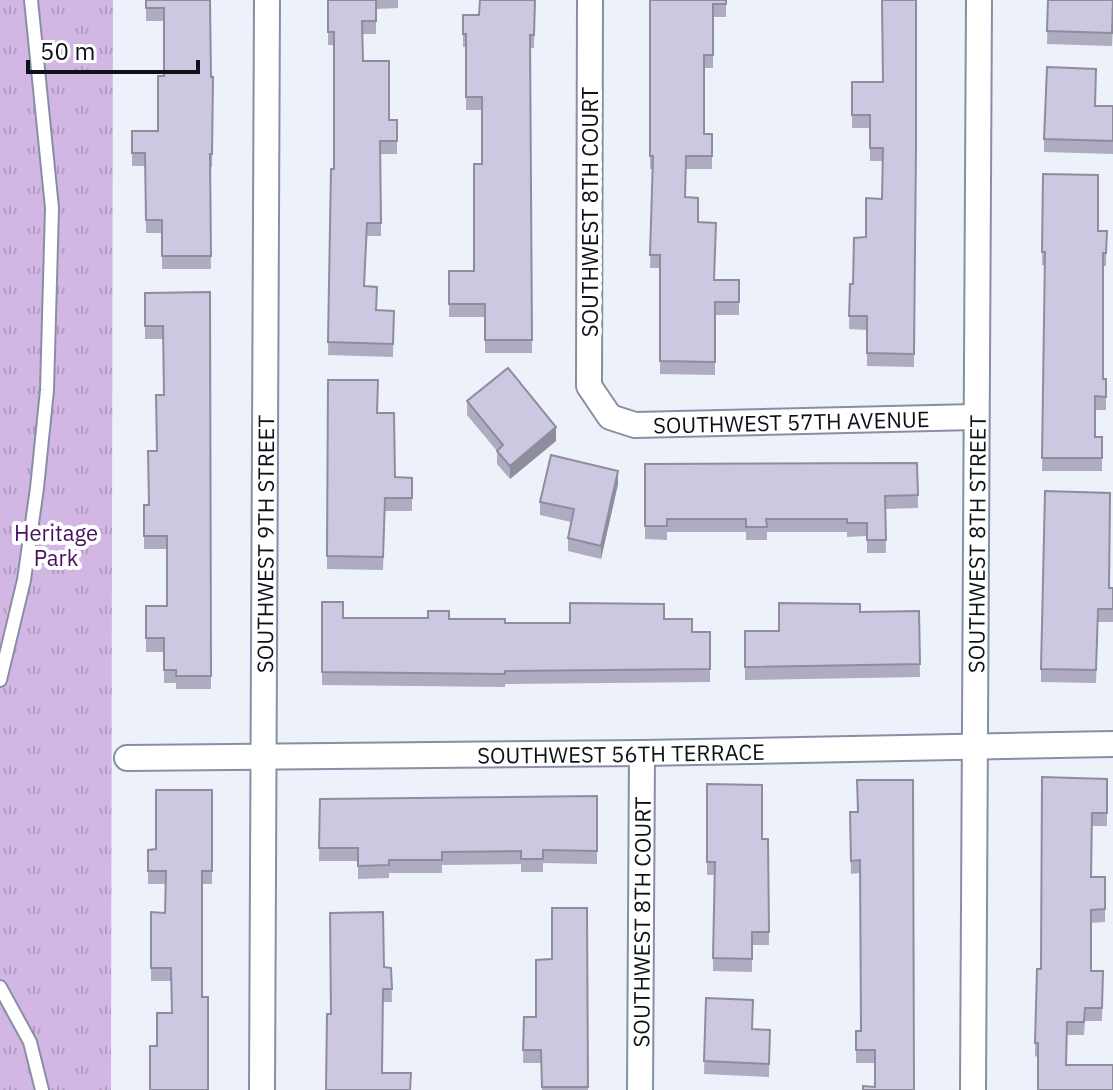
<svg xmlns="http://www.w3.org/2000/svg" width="1113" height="1090" font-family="'IBM Plex Sans',sans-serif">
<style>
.park{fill:url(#park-tufts)}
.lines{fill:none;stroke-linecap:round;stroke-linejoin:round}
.lane-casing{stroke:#878fa5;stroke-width:16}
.street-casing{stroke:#878fa5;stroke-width:28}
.lane{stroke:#fff;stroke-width:12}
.street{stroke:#fff;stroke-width:24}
.wall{fill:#afacc2}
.shaded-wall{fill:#8f8c9e}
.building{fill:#ccc8e1;stroke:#8f8c9e;stroke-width:2}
.labels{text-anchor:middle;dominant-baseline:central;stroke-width:8;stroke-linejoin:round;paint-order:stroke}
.street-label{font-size:22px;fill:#0f1119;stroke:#fff}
.park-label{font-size:22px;fill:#46125e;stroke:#fff}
</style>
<defs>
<pattern id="park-tufts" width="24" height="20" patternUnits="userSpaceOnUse" patternTransform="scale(2)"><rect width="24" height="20" fill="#d2b7e4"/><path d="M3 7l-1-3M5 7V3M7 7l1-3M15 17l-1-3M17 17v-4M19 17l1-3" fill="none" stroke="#b39cc3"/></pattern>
</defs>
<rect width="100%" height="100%" fill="#edf1fa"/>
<path class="park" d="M 0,0 L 113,0 L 111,1090 L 0,1090 Z"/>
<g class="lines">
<g class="lane-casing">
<g id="lane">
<path d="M 0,680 L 24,580 L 37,488 L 47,390 L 52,208 L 31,0"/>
<path d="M 0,987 L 30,1042 L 42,1090"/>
</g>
</g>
<g class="street-casing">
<g id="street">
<path id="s1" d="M 590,0 L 589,386 L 610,417 L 635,425 L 975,417"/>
<path id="s2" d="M 127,758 L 642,753 L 1113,744"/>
<path id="s3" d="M 262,1090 L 267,0"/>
<path id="s4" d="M 640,1090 L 642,753"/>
<path id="s5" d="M 973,1090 L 979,0"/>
</g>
</g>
<use href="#lane" class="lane"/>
<use href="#street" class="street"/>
</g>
<g class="wall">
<path d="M 146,0 L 210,0 L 211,77 L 213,77 L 212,167 L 210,167 L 211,269 L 162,269 L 162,233 L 146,233 L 145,166 L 132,166 L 132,131 L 158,131 L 164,76 L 164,21 L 146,21 Z"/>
<path d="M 328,0 L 398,0 L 398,8 L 376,9 L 376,34 L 363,34 L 363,61 L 389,120 L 397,120 L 397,154 L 381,154 L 381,236 L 367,236 L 364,286 L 376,310 L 394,311 L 393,357 L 328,355 L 331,169 L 334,169 L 334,45 L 328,45 Z"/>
<path d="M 535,0 L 534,48 L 530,48 L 532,353 L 485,353 L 485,317 L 449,317 L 449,271 L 474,271 L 482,164 L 482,110 L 466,110 L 466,47 L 463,47 L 463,34 L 479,15 Z"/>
<path d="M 650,0 L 726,0 L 726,17 L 713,17 L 713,68 L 704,68 L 704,134 L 712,134 L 712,169 L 686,169 L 686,197 L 698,222 L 715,280 L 739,280 L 739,315 L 715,315 L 715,375 L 660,374 L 660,268 L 650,268 L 653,169 L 650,169 Z"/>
<path d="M 1048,0 L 1113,24 L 1112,46 L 1047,44 Z"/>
<path d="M 852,82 L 883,82 L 916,160 L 914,367 L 867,366 L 867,330 L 849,329 L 850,284 L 853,284 L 866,237 L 882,199 L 883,161 L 870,161 L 870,128 L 852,128 Z"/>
<path d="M 1096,106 L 1113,106 L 1113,154 L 1044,152 L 1044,139 Z"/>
<path d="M 1043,174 L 1098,231 L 1107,231 L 1106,266 L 1103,266 L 1103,379 L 1106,379 L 1106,410 L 1095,410 L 1095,437 L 1102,437 L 1102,471 L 1042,471 L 1045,265 L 1042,265 Z"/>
<path d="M 210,292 L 211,689 L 176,689 L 176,683 L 164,683 L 164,652 L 146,652 L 146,606 L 167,606 L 167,549 L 144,549 L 144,505 L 149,505 L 164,395 L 163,339 L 145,339 L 145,293 Z"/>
<path d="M 328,380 L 378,413 L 395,477 L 412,478 L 412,511 L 385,511 L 383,570 L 327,569 Z"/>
<path d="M 467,401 L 556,441 L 510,479 L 497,464 L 497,451 L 467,415 Z"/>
<path d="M 917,463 L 918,508 L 885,509 L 886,553 L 867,553 L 867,536 L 847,537 L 847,532 L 767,532 L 767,540 L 746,540 L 746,532 L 667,532 L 667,540 L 645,539 L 645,464 Z"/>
<path d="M 618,484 L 601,559 L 568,551 L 568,538 L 571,522 L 540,515 L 540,502 Z"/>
<path d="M 1109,588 L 1113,588 L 1113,622 L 1098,622 L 1096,683 L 1041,682 L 1041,669 Z"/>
<path d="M 322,602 L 343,618 L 449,619 L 505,623 L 570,623 L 664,619 L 692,632 L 710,632 L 710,682 L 505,684 L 505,687 L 322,685 Z"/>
<path d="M 919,611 L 920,677 L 745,680 L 745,631 L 779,631 L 860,612 Z"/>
<path d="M 1042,777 L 1107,779 L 1107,826 L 1092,826 L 1091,877 L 1105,877 L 1105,922 L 1091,923 L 1091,971 L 1103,971 L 1102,1021 L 1085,1021 L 1084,1035 L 1067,1035 L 1066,1065 L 1113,1090 L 1035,1056 L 1037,969 L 1041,969 Z"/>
<path d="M 913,780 L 875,1087 L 875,1063 L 856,1063 L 856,1031 L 861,1031 L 860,873 L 851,874 L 850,812 L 857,812 Z"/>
<path d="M 707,784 L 762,839 L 768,839 L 769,945 L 752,945 L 752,972 L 713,971 L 714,875 L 707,875 Z"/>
<path d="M 212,790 L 212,884 L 202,884 L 202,997 L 157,1046 L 171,1013 L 171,981 L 151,981 L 151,912 L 165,913 L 166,884 L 148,884 L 148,850 L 156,849 Z"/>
<path d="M 597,796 L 597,864 L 543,863 L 543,872 L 521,872 L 521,864 L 442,865 L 442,873 L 389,873 L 389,878 L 358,879 L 358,861 L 319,861 L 320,799 Z"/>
<path d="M 587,908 L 588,1090 L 542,1090 L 541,1063 L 523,1063 L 524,1017 L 536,1017 L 552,959 Z"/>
<path d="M 384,967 L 391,968 L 392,1002 L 383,1002 L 331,1014 Z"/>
<path d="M 706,998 L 752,1030 L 770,1030 L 769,1077 L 704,1074 Z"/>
</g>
<g class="shaded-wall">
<path d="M 556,427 L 556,441 L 510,479 L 510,466 Z"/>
<path d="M 618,471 L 618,484 L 601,559 L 601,546 Z"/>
</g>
<g class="building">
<path d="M 146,0 L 210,0 L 211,77 L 213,77 L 212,154 L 210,154 L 211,256 L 162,256 L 162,220 L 146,220 L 145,153 L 132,153 L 132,131 L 158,131 L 158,76 L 164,76 L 164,8 L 146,8 Z"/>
<path d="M 328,0 L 376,0 L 376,21 L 362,21 L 363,61 L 389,61 L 389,120 L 397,120 L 397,141 L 380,141 L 381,223 L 367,223 L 364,286 L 377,287 L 376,310 L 394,311 L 393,344 L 328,342 L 331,169 L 334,169 L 334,32 L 328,32 Z"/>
<path d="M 480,0 L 535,0 L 534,35 L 530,35 L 532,340 L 485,340 L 485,304 L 449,304 L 449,271 L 474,271 L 474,164 L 482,164 L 482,97 L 466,97 L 466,34 L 463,34 L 463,15 L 479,15 Z"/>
<path d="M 650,0 L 726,0 L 726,4 L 713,4 L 713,55 L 704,55 L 704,134 L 712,134 L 712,156 L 686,156 L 685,197 L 698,198 L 698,222 L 716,223 L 714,280 L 739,280 L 739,302 L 715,302 L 715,362 L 660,361 L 660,255 L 650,255 L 653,156 L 650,156 Z"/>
<path d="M 882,0 L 916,0 L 916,147 L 914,354 L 867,353 L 867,316 L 849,316 L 850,284 L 853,284 L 854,238 L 866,237 L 866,198 L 882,199 L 883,148 L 870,148 L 870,115 L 852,115 L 852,82 L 883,82 Z"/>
<path d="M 1048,0 L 1113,0 L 1112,33 L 1047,31 Z"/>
<path d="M 1047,67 L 1096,69 L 1095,106 L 1113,106 L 1113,141 L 1044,139 Z"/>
<path d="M 1043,174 L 1098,175 L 1098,231 L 1107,231 L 1106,253 L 1103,253 L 1103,379 L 1106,379 L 1106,397 L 1095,396 L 1095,437 L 1102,437 L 1102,458 L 1042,458 L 1045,252 L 1042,252 Z"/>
<path d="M 210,292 L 211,676 L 176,676 L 176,670 L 164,670 L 164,638 L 146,638 L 146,606 L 167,606 L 167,536 L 144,536 L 144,505 L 149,505 L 148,451 L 157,451 L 156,395 L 164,395 L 163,326 L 145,326 L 145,293 Z"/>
<path d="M 508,368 L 556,427 L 510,466 L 497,451 L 503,445 L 467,401 Z"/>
<path d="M 328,380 L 378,380 L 377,413 L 394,413 L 395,477 L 412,478 L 412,498 L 385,498 L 383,557 L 327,556 Z"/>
<path d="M 551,455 L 618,471 L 601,546 L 568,538 L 574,509 L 540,502 Z"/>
<path d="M 917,463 L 918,495 L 885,496 L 886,540 L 867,540 L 867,523 L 847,523 L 847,519 L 766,519 L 767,527 L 746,527 L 746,519 L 667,519 L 667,526 L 645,526 L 645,464 Z"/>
<path d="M 1045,491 L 1110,493 L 1109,588 L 1113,588 L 1113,609 L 1098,609 L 1096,670 L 1041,669 Z"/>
<path d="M 322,602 L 343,602 L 343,618 L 428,618 L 428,611 L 449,611 L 449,619 L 505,619 L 505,623 L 570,623 L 570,603 L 664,604 L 664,619 L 692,619 L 692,632 L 710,632 L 710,669 L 505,671 L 505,674 L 322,672 Z"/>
<path d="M 779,603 L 860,604 L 860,612 L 919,611 L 920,664 L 745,667 L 745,631 L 779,631 Z"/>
<path d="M 1042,777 L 1107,779 L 1107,813 L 1092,813 L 1091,877 L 1105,877 L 1105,909 L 1091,910 L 1091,971 L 1103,971 L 1102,1008 L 1085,1008 L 1084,1022 L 1067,1022 L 1066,1065 L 1113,1065 L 1113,1090 L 1038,1090 L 1038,1043 L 1035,1043 L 1037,969 L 1041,969 Z"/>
<path d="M 857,780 L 913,780 L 914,1090 L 863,1090 L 863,1086 L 875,1087 L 875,1050 L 856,1050 L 856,1031 L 861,1031 L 860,860 L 851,861 L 850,812 L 858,812 Z"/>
<path d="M 707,784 L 762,785 L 762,839 L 768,839 L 769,932 L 752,932 L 752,959 L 713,958 L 715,862 L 707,862 Z"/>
<path d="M 156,790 L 212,790 L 212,871 L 202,871 L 202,997 L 208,997 L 208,1090 L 150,1090 L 150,1046 L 157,1046 L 157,1013 L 172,1013 L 171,968 L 151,968 L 151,912 L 165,913 L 166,871 L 148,871 L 148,850 L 156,849 Z"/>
<path d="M 597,796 L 597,851 L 543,850 L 543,859 L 521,859 L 521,851 L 442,852 L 442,860 L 389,860 L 389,865 L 358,866 L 358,848 L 319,848 L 320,799 Z"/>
<path d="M 552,908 L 587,908 L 588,1087 L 542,1087 L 541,1050 L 523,1050 L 524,1017 L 536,1017 L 536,960 L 552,959 Z"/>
<path d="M 383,912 L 384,967 L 391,968 L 392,989 L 383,989 L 382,1073 L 411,1073 L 410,1090 L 326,1090 L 327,1014 L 331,1014 L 330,913 Z"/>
<path d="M 706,998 L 753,1000 L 752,1029 L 770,1030 L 769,1064 L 704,1061 Z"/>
</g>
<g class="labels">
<g class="street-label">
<text transform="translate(589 212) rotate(-90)">SOUTHWEST 8TH COURT</text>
<text stroke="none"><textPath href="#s1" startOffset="606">SOUTHWEST 57TH AVENUE</textPath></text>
<text stroke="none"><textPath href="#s3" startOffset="546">SOUTHWEST 9TH STREET</textPath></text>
<text stroke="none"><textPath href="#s5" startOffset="546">SOUTHWEST 8TH STREET</textPath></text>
<text stroke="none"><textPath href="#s2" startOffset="494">SOUTHWEST 56TH TERRACE</textPath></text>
<text stroke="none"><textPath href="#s4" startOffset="168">SOUTHWEST 8TH COURT</textPath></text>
</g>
<g class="park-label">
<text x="56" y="532">Heritage<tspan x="56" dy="25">Park</tspan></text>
</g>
</g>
<path d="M28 60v12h170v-12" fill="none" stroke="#0f1119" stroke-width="4"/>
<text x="40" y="60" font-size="24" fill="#0f1119" stroke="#ffffff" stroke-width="6" paint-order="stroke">50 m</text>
</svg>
